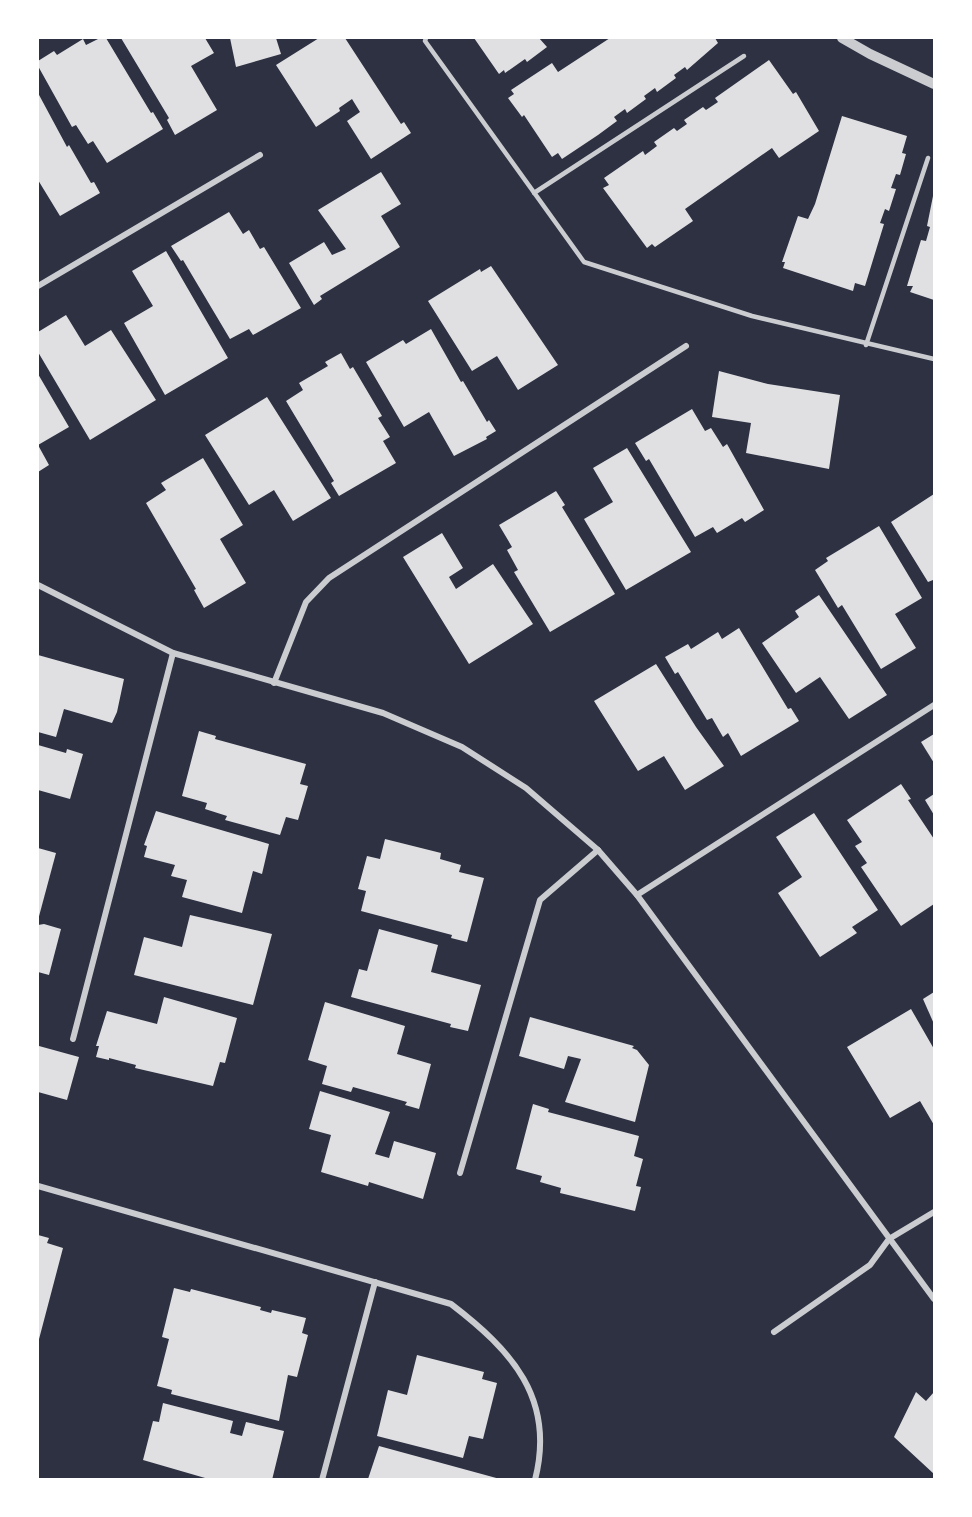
<svg xmlns="http://www.w3.org/2000/svg" width="972" height="1517" font-family="'Source Serif 4',serif">
<style>
.building{fill:#e0e0e3}
.lines{fill:none;stroke-linecap:round;stroke-linejoin:round}
.service{stroke:#caccd0;stroke-width:4.5}
.minor{stroke:#caccd0;stroke-width:6}
.tertiary{stroke:#caccd0;stroke-width:10}
</style>
<rect width="100%" height="100%" fill="#2d3142"/>
<g class="building">
<path d="M 100,38 L 106,38 L 151,113 L 153,112 L 163,129 L 107,163 L 93,141 L 88,144 L 76,125 L 72,127 L 38,66 L 38,61 L 54,51 L 57,55 L 83,39 L 86,45 Z"/>
<path d="M 121,38 L 205,38 L 214,53 L 191,66 L 217,110 L 175,135 L 167,120 L 169,118 Z"/>
<path d="M 230,38 L 276,38 L 281,54 L 236,67 Z"/>
<path d="M 319,38 L 345,38 L 401,124 L 404,122 L 411,133 L 371,159 L 347,121 L 360,112 L 352,99 L 339,108 L 340,111 L 316,127 L 276,65 Z"/>
<path d="M 474,38 L 539,38 L 547,47 L 527,62 L 525,59 L 505,73 L 504,70 L 499,74 Z"/>
<path d="M 610,38 L 715,38 L 718,43 L 687,70 L 685,67 L 674,75 L 676,78 L 657,92 L 655,88 L 644,96 L 646,99 L 627,113 L 625,109 L 614,117 L 617,121 L 598,135 L 562,159 L 558,153 L 552,157 L 524,115 L 522,117 L 508,98 L 514,94 L 511,90 L 552,63 L 558,72 Z"/>
<path d="M 769,60 L 793,94 L 796,92 L 819,131 L 779,158 L 772,148 L 685,209 L 693,221 L 655,247 L 652,244 L 647,248 L 603,188 L 609,185 L 604,178 L 643,151 L 645,155 L 657,146 L 654,142 L 674,128 L 677,131 L 687,124 L 684,120 L 703,107 L 706,110 L 718,102 L 715,98 Z"/>
<path d="M 38,93 L 67,147 L 69,145 L 91,183 L 94,182 L 100,193 L 60,216 L 38,180 Z"/>
<path d="M 842,116 L 907,136 L 902,153 L 906,154 L 900,175 L 896,174 L 891,188 L 896,189 L 889,211 L 885,209 L 880,223 L 884,224 L 865,286 L 855,283 L 853,291 L 783,268 L 785,262 L 782,262 L 798,216 L 808,219 L 815,204 Z"/>
<path d="M 381,172 L 401,204 L 381,216 L 400,247 L 320,296 L 322,299 L 314,305 L 289,263 L 324,242 L 332,255 L 346,249 L 318,210 Z"/>
<path d="M 934,191 L 934,300 L 910,292 L 913,286 L 907,286 L 921,240 L 926,241 L 930,227 L 927,226 Z"/>
<path d="M 229,212 L 243,234 L 249,230 L 260,249 L 264,247 L 301,308 L 253,335 L 249,329 L 230,339 L 183,260 L 181,261 L 171,246 Z"/>
<path d="M 166,251 L 228,358 L 165,395 L 124,323 L 153,306 L 132,271 Z"/>
<path d="M 491,266 L 558,365 L 518,390 L 497,356 L 472,371 L 428,301 L 480,269 L 481,272 Z"/>
<path d="M 66,315 L 85,346 L 111,330 L 156,400 L 90,440 L 38,352 L 38,332 Z"/>
<path d="M 431,329 L 461,382 L 463,381 L 487,422 L 489,420 L 496,431 L 486,437 L 487,439 L 454,456 L 429,412 L 404,427 L 366,362 L 403,340 L 406,344 Z"/>
<path d="M 341,353 L 350,369 L 353,367 L 382,416 L 378,418 L 390,437 L 383,441 L 396,463 L 339,496 L 331,483 L 334,481 L 286,401 L 303,390 L 299,383 L 328,366 L 325,362 Z"/>
<path d="M 719,371 L 768,384 L 840,395 L 829,469 L 746,453 L 751,423 L 712,417 Z"/>
<path d="M 38,374 L 69,427 L 38,445 L 49,465 L 38,472 Z"/>
<path d="M 267,397 L 331,498 L 293,521 L 274,490 L 249,505 L 205,435 Z"/>
<path d="M 692,409 L 705,431 L 711,428 L 723,447 L 727,444 L 764,510 L 745,522 L 742,518 L 717,533 L 713,527 L 695,537 L 649,459 L 646,461 L 635,443 Z"/>
<path d="M 627,448 L 691,552 L 626,590 L 584,519 L 613,502 L 593,468 Z"/>
<path d="M 203,458 L 243,525 L 220,539 L 246,583 L 204,608 L 194,590 L 196,589 L 146,503 L 166,490 L 161,483 Z"/>
<path d="M 556,491 L 565,505 L 562,507 L 615,594 L 550,632 L 514,572 L 518,570 L 507,550 L 512,547 L 499,525 Z"/>
<path d="M 934,494 L 934,582 L 933,580 L 928,582 L 891,522 Z"/>
<path d="M 879,526 L 922,598 L 895,614 L 916,648 L 881,669 L 842,605 L 838,608 L 815,570 L 828,561 L 826,558 Z"/>
<path d="M 442,533 L 463,568 L 449,577 L 456,589 L 493,564 L 533,624 L 469,664 L 403,557 Z"/>
<path d="M 819,595 L 887,695 L 849,719 L 820,677 L 796,693 L 762,643 L 799,617 L 795,611 Z"/>
<path d="M 739,628 L 788,709 L 791,708 L 799,721 L 741,756 L 728,733 L 723,737 L 712,718 L 707,720 L 678,672 L 675,674 L 665,657 L 688,644 L 691,649 L 718,632 L 722,639 Z"/>
<path d="M 38,655 L 124,679 L 117,712 L 112,723 L 64,709 L 56,737 L 38,732 Z"/>
<path d="M 656,664 L 696,727 L 724,766 L 685,790 L 664,756 L 638,771 L 594,701 Z"/>
<path d="M 199,731 L 216,736 L 215,739 L 306,764 L 300,784 L 308,786 L 298,820 L 286,817 L 280,835 L 225,820 L 227,816 L 205,809 L 207,803 L 182,796 Z"/>
<path d="M 934,734 L 934,763 L 921,742 Z"/>
<path d="M 38,745 L 66,753 L 67,749 L 83,754 L 70,799 L 38,790 Z"/>
<path d="M 901,784 L 911,799 L 908,800 L 934,839 L 934,904 L 901,926 L 861,867 L 867,863 L 855,846 L 862,842 L 847,820 Z"/>
<path d="M 934,794 L 934,815 L 925,800 Z"/>
<path d="M 156,811 L 269,844 L 262,874 L 253,871 L 242,913 L 182,897 L 187,880 L 171,876 L 175,865 L 144,857 L 147,846 L 144,845 Z"/>
<path d="M 814,813 L 878,910 L 852,927 L 857,933 L 820,957 L 778,893 L 802,877 L 776,837 Z"/>
<path d="M 385,839 L 441,853 L 440,859 L 461,865 L 459,872 L 484,878 L 467,942 L 451,938 L 452,935 L 361,911 L 366,891 L 358,889 L 367,856 L 380,859 Z"/>
<path d="M 38,848 L 56,853 L 38,920 Z"/>
<path d="M 190,915 L 272,934 L 253,1005 L 134,975 L 144,937 L 182,947 Z"/>
<path d="M 44,924 L 61,929 L 49,975 L 38,972 L 38,925 Z"/>
<path d="M 379,929 L 438,945 L 431,972 L 481,985 L 468,1031 L 450,1027 L 451,1024 L 351,997 L 359,969 L 367,971 Z"/>
<path d="M 934,992 L 934,1024 L 923,999 Z"/>
<path d="M 164,997 L 237,1018 L 225,1063 L 220,1062 L 213,1086 L 135,1068 L 136,1065 L 109,1058 L 109,1060 L 96,1057 L 99,1046 L 96,1046 L 107,1011 L 157,1024 Z"/>
<path d="M 325,1002 L 405,1026 L 397,1054 L 431,1064 L 419,1109 L 405,1105 L 407,1102 L 353,1087 L 351,1092 L 322,1084 L 327,1066 L 308,1060 Z"/>
<path d="M 911,1009 L 934,1049 L 934,1125 L 920,1101 L 890,1118 L 847,1047 Z"/>
<path d="M 530,1017 L 634,1046 L 632,1048 L 637,1050 L 649,1065 L 635,1122 L 565,1102 L 581,1059 L 568,1056 L 564,1069 L 519,1056 Z"/>
<path d="M 39,1046 L 79,1057 L 67,1100 L 38,1092 Z"/>
<path d="M 320,1091 L 390,1112 L 375,1154 L 389,1158 L 394,1141 L 436,1153 L 423,1199 L 369,1182 L 368,1186 L 321,1172 L 331,1135 L 309,1129 Z"/>
<path d="M 533,1104 L 549,1109 L 548,1112 L 639,1136 L 634,1156 L 643,1159 L 636,1186 L 641,1187 L 635,1211 L 560,1193 L 561,1188 L 540,1182 L 542,1176 L 516,1169 Z"/>
<path d="M 38,1235 L 49,1238 L 47,1243 L 63,1248 L 38,1343 Z"/>
<path d="M 174,1288 L 190,1292 L 191,1289 L 261,1307 L 260,1310 L 271,1313 L 272,1310 L 306,1318 L 302,1333 L 308,1335 L 297,1377 L 288,1375 L 279,1421 L 171,1394 L 172,1390 L 157,1386 L 169,1339 L 162,1337 Z"/>
<path d="M 417,1355 L 484,1372 L 482,1379 L 497,1383 L 483,1439 L 469,1436 L 463,1458 L 377,1436 L 388,1390 L 407,1395 Z"/>
<path d="M 916,1392 L 926,1401 L 934,1392 L 934,1474 L 894,1437 Z"/>
<path d="M 163,1403 L 233,1421 L 230,1433 L 242,1436 L 246,1422 L 284,1431 L 272,1480 L 212,1480 L 143,1460 L 153,1421 L 159,1422 Z"/>
<path d="M 379,1446 L 500,1479 L 500,1480 L 368,1479 Z"/>
</g>
<g class="lines">
<g class="service">
<path d="M 426,38 L 425,41 L 584,262 L 752,316 L 934,359"/>
<path d="M 534,193 L 744,56"/>
<path d="M 866,345 L 928,158"/>
</g>
<g class="minor">
<path d="M 38,286 L 260,155"/>
<path d="M 38,585 L 173,653 L 383,713 L 462,747 L 526,788 L 598,850 L 637,895 L 934,1299"/>
<path d="M 274,683 L 306,602 L 329,578 L 686,346"/>
<path d="M 637,895 L 934,705"/>
<path d="M 73,1039 L 173,653"/>
<path d="M 460,1173 L 540,900 L 598,850"/>
<path d="M 38,1186 L 451,1304 C 511,1350 556,1398 535,1480"/>
<path d="M 774,1332 L 870,1265 L 889,1239 L 934,1212"/>
<path d="M 322,1480 L 375,1282"/>
</g>
<path class="tertiary" d="M 842,38 L 870,54 L 934,84"/>
</g>
<rect width="972" height="1517" fill="none" stroke="#ffffff" stroke-width="78"/>
</svg>
